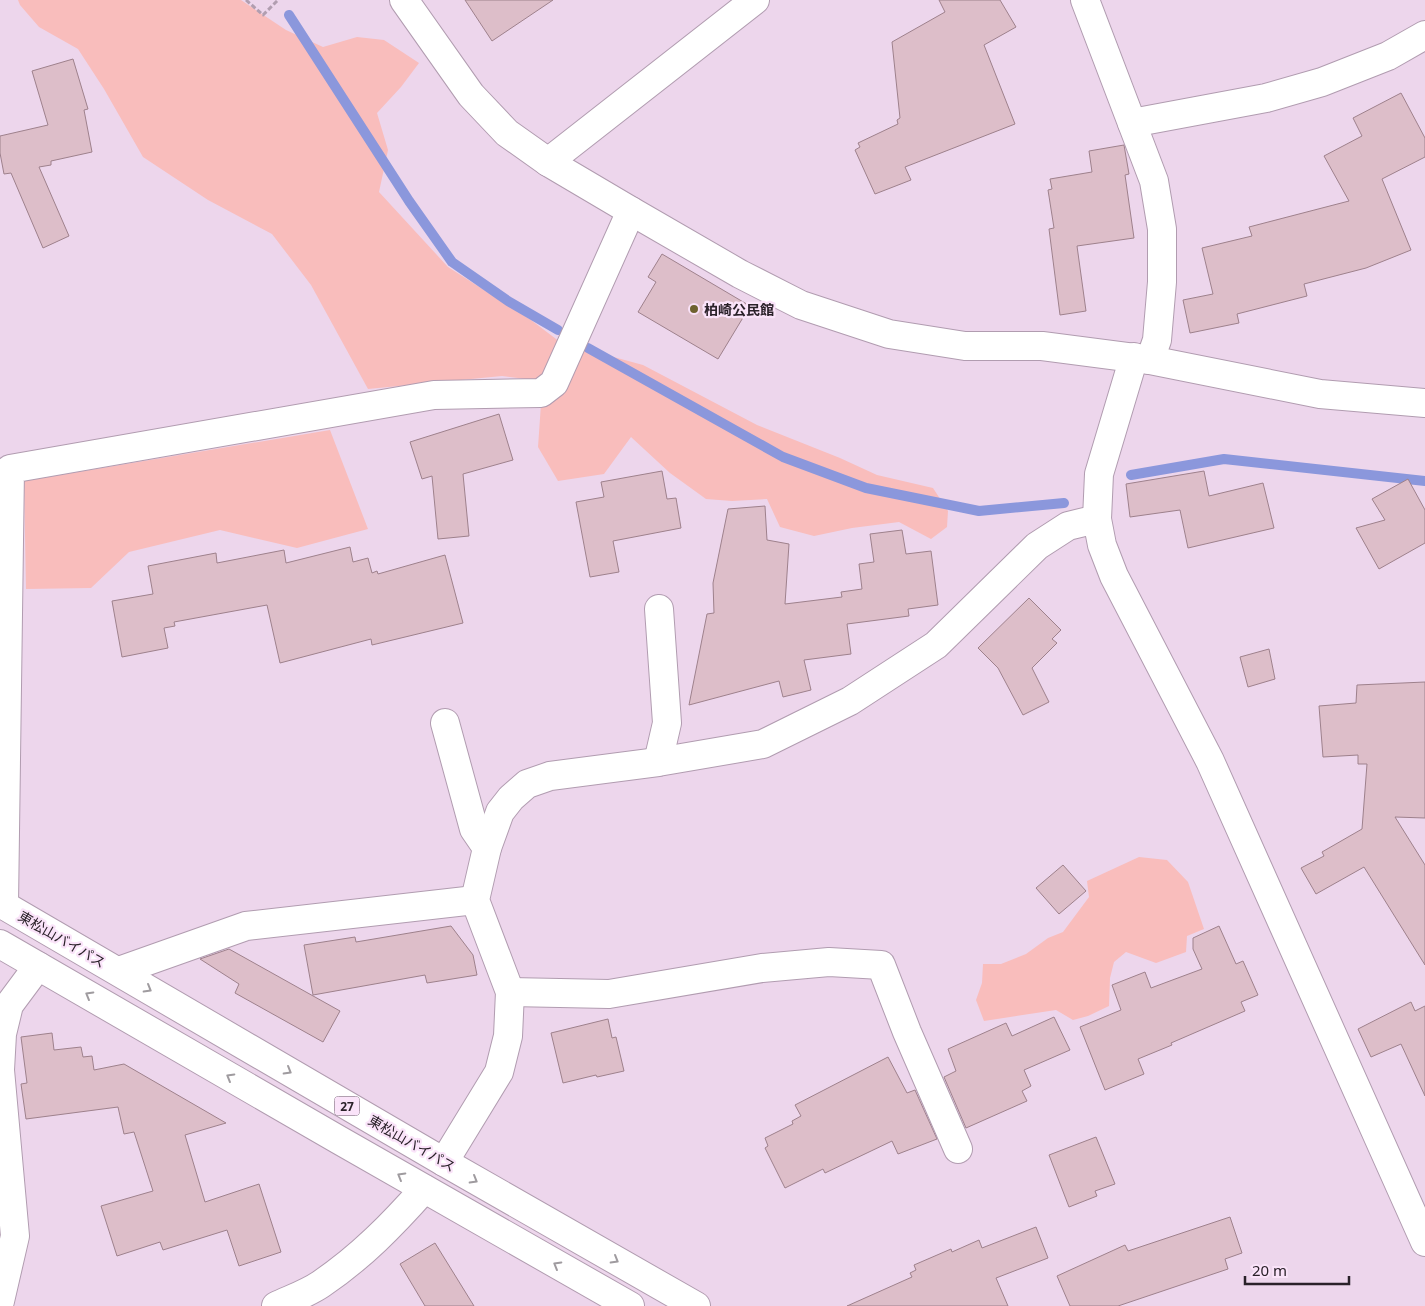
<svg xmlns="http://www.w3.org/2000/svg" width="1425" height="1306" font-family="'Noto Sans','Noto Sans JP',sans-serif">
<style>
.green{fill:#f9bdbc}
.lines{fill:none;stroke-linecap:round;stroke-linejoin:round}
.stream{stroke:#8b97dc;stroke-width:10}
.building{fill:#ddbec9;stroke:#9e818c}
.minor-casing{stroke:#b19cb0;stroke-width:30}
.major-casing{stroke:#b19cb0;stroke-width:30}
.path{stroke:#b19eb0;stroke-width:3;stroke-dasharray:5 2.5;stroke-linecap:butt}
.minor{stroke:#fff;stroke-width:28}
.major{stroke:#fff;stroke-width:28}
.oneway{stroke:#9f9b9f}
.poi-dot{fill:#6e622f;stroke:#fae3f9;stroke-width:2}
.labels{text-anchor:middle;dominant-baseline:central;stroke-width:4.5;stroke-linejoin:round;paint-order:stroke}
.shield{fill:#fae3f9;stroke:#685b67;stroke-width:1}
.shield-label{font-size:12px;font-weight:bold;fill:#2a2129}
.poi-label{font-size:14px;font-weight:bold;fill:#2a2129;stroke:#fae3f9;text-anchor:start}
.street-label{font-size:14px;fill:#2a2129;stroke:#fae3f9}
</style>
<rect width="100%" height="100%" fill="#edd6ec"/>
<g class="green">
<path d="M 18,0 L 241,0 L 286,30 L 323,47 L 357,37 L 384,40 L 419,63 L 401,87 L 377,113 L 388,150 L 379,192 L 448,267 L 531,320 L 560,342 L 541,381 L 502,376 L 368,389 L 311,285 L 272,234 L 208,200 L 143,157 L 104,89 L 78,49 L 39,27 L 20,5 Z"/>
<path d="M 577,347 L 643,365 L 757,425 L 840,458 L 877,475 L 933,488 L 948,511 L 947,527 L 931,539 L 899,522 L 852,528 L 814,536 L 780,527 L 767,499 L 732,501 L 706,499 L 670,473 L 631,437 L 604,474 L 558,481 L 538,447 L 541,404 Z"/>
<path d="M 330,430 L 368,529 L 297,548 L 220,530 L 129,552 L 91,588 L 26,589 L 24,481 Z"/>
<path d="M 1139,857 L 1167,860 L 1188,882 L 1204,929 L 1187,936 L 1186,952 L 1156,963 L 1126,952 L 1114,962 L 1110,978 L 1109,1006 L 1088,1016 L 1073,1020 L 1056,1010 L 984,1021 L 976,1000 L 982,983 L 983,964 L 1001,964 L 1026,954 L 1048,938 L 1063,932 L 1089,897 L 1087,881 Z"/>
</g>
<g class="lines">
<g class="stream">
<path d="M 289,15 L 409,201 L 452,262 L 508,301 L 558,330"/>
<path d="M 588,348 L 783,457 L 866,488 L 979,511 L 1064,503"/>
<path d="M 1131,475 L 1224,459 L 1425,481"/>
</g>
</g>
<g class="building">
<path d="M 465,0 L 553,0 L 492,41 Z"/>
<path d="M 939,0 L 1000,0 L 1016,27 L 984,45 L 1015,124 L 905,167 L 911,180 L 875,194 L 855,150 L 860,147 L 858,143 L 898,124 L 897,120 L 900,118 L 892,42 L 945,12 Z"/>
<path d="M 73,59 L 88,109 L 84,110 L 92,152 L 51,161 L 51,165 L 39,167 L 69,236 L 43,248 L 11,173 L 4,174 L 0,153 L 0,136 L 48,125 L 32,71 Z"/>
<path d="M 1401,93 L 1425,138 L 1425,157 L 1382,179 L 1411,250 L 1366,268 L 1304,284 L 1307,296 L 1237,314 L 1239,323 L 1190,333 L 1183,300 L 1213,294 L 1202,248 L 1252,236 L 1249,227 L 1349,201 L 1324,156 L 1362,136 L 1353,118 Z"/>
<path d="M 1124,145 L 1129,174 L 1125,175 L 1134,238 L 1077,246 L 1086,311 L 1060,315 L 1049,229 L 1054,228 L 1048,190 L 1052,189 L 1050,179 L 1092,172 L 1089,151 Z"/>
<path d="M 662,254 L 750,306 L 718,359 L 638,312 L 656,282 L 648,277 Z"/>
<path d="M 499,414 L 513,460 L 463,474 L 469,536 L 438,539 L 432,476 L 422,479 L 410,442 Z"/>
<path d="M 662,471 L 667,499 L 676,498 L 681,528 L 613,541 L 619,572 L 590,577 L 576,502 L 604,497 L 601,482 Z"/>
<path d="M 1204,471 L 1209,496 L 1263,483 L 1274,528 L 1188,548 L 1180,510 L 1130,517 L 1126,484 Z"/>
<path d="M 1408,479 L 1425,510 L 1425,543 L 1379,569 L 1356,528 L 1385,520 L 1372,499 Z"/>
<path d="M 765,506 L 767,540 L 789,544 L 785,604 L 842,597 L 841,592 L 862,589 L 859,564 L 874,562 L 870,534 L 902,530 L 906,554 L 931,551 L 938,605 L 908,609 L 909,616 L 847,624 L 851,654 L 804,660 L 811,690 L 783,697 L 779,681 L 689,705 L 707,614 L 714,613 L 713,583 L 728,509 Z"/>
<path d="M 350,547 L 353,562 L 368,558 L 372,573 L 377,571 L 378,574 L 445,555 L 463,623 L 372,645 L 371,639 L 280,663 L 267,605 L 174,622 L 175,626 L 164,628 L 168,648 L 122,657 L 112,601 L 153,594 L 148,566 L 216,553 L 217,563 L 284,550 L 286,563 Z"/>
<path d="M 1029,598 L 1061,630 L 1052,639 L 1057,643 L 1032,668 L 1049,702 L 1023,715 L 998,668 L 978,648 Z"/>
<path d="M 1269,649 L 1275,679 L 1248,687 L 1240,657 Z"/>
<path d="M 1425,682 L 1425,818 L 1395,817 L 1425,865 L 1425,965 L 1364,867 L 1316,894 L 1301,868 L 1324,856 L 1322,852 L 1362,829 L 1367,764 L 1358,764 L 1358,755 L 1323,757 L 1319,706 L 1356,703 L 1357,685 Z"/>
<path d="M 1063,865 L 1086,891 L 1059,914 L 1036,888 Z"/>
<path d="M 451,926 L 473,955 L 477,975 L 427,983 L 425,975 L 313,995 L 304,945 L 355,937 L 356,942 Z"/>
<path d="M 1219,926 L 1236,964 L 1243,961 L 1258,995 L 1241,1002 L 1245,1011 L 1171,1043 L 1172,1045 L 1138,1059 L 1144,1074 L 1105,1090 L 1080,1027 L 1121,1010 L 1112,985 L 1145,972 L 1151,988 L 1202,969 L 1193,949 L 1193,938 Z"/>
<path d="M 229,949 L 340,1011 L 323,1042 L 235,993 L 239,984 L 200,959 Z"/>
<path d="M 1411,1002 L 1415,1011 L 1425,1006 L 1425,1096 L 1401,1044 L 1371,1057 L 1358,1029 Z"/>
<path d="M 1054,1017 L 1070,1050 L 1024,1070 L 1031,1086 L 1022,1091 L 1027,1101 L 966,1128 L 944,1077 L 956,1071 L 948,1049 L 1006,1023 L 1012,1036 Z"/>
<path d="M 608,1019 L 612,1038 L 616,1037 L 624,1071 L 597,1077 L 596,1075 L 563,1083 L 551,1033 Z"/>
<path d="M 52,1033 L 54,1050 L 81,1047 L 83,1057 L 92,1056 L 94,1070 L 124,1064 L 226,1123 L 185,1135 L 205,1202 L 259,1184 L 281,1252 L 239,1266 L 227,1230 L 163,1250 L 160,1242 L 117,1256 L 101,1206 L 153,1191 L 134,1132 L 124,1134 L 118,1107 L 26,1119 L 21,1084 L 27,1083 L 21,1037 Z"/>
<path d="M 888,1057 L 907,1093 L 915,1090 L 937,1139 L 898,1154 L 892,1141 L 825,1173 L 823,1169 L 785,1188 L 765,1148 L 768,1146 L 765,1138 L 793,1124 L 792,1121 L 801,1116 L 795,1105 Z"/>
<path d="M 1096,1137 L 1115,1184 L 1095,1191 L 1097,1196 L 1069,1207 L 1049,1155 Z"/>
<path d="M 1230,1217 L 1242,1253 L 1225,1259 L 1228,1269 L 1118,1306 L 1070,1306 L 1057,1276 L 1125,1245 L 1128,1251 Z"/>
<path d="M 1036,1227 L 1048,1258 L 996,1278 L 1008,1306 L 847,1306 L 912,1277 L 910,1273 L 916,1270 L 914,1265 L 951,1249 L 952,1252 L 979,1240 L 982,1248 Z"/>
<path d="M 435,1243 L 474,1306 L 425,1306 L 400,1264 Z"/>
</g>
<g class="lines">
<g class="minor-casing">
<g id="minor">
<path d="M 404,0 L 471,95 L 507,133 L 548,162 L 631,211 L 740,274 L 801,305 L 889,334 L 965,346 L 1042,346 L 1150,360 L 1320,394 L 1425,403"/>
<path d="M 1085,0 L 1154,181 L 1162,229 L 1162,282 L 1157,340 L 1150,360"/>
<path d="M 1132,123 L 1266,98 L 1322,82 L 1388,56 L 1425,35"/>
<path d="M 548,162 L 755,0"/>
<path d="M 1134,357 L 1099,474 L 1097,519 L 1102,545 L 1114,576 L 1210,761 L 1425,1242"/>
<path d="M 445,723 L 474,829 L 487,848"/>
<path d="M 658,762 L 667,723 L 659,609"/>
<path d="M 4,905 L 10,469 L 434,395 L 541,393 L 554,383 L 631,211"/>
<path d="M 119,971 L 246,926 L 475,900"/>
<path d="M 510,992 L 609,994 L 762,968 L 829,962 L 881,965 L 907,1032 L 958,1149"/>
<path d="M 444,1162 L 499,1072 L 508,1036 L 510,992 L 475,900 L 487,848 L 500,812 L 511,798 L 527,784 L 550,776 L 658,762 L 763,744 L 850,701 L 936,645 L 1037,546 L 1068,526 L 1097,519"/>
<path d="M 0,1301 L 15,1236 L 0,1070 L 2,1034 L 9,1005 L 38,966"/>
<path d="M 276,1306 C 291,1299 308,1293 321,1284 C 361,1257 393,1224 424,1189"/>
</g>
</g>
<g class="major-casing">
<g id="major">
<path d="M 0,903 L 444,1162 L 696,1306"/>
<path d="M 0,944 L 339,1140 L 630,1306"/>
</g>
</g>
<path class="path" d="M 246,0 L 263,15 L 278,0"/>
<use href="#minor" class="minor"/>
<use href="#major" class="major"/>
</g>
<defs><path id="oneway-chevron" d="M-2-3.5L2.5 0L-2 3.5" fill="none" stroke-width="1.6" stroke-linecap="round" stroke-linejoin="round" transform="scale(1.25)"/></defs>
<g class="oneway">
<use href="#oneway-chevron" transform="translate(148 989) rotate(30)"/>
<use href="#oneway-chevron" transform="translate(89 995) rotate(-150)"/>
<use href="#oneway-chevron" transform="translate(288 1071) rotate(30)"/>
<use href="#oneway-chevron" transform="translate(230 1077) rotate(-150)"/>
<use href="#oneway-chevron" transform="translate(401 1176) rotate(-150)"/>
<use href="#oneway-chevron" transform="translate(474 1180) rotate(30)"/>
<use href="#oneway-chevron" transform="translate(615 1260) rotate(30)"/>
<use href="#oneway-chevron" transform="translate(557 1265) rotate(-150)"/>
</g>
<circle class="poi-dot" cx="694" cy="309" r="5"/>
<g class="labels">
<rect class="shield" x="334.5" y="1096.5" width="25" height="19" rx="4"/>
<g class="shield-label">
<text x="347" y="1106">27</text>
</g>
<g class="poi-label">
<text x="704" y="309">柏崎公民館</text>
</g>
<g class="street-label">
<text transform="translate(62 939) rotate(30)">東松山バイパス</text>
<text transform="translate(412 1143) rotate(30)">東松山バイパス</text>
</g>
</g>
<path d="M1245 1276v8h104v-8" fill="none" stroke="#2a2129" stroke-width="2.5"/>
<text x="1252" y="1276" font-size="15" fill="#2a2129" stroke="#fae3f9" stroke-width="4" paint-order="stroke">20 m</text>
</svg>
